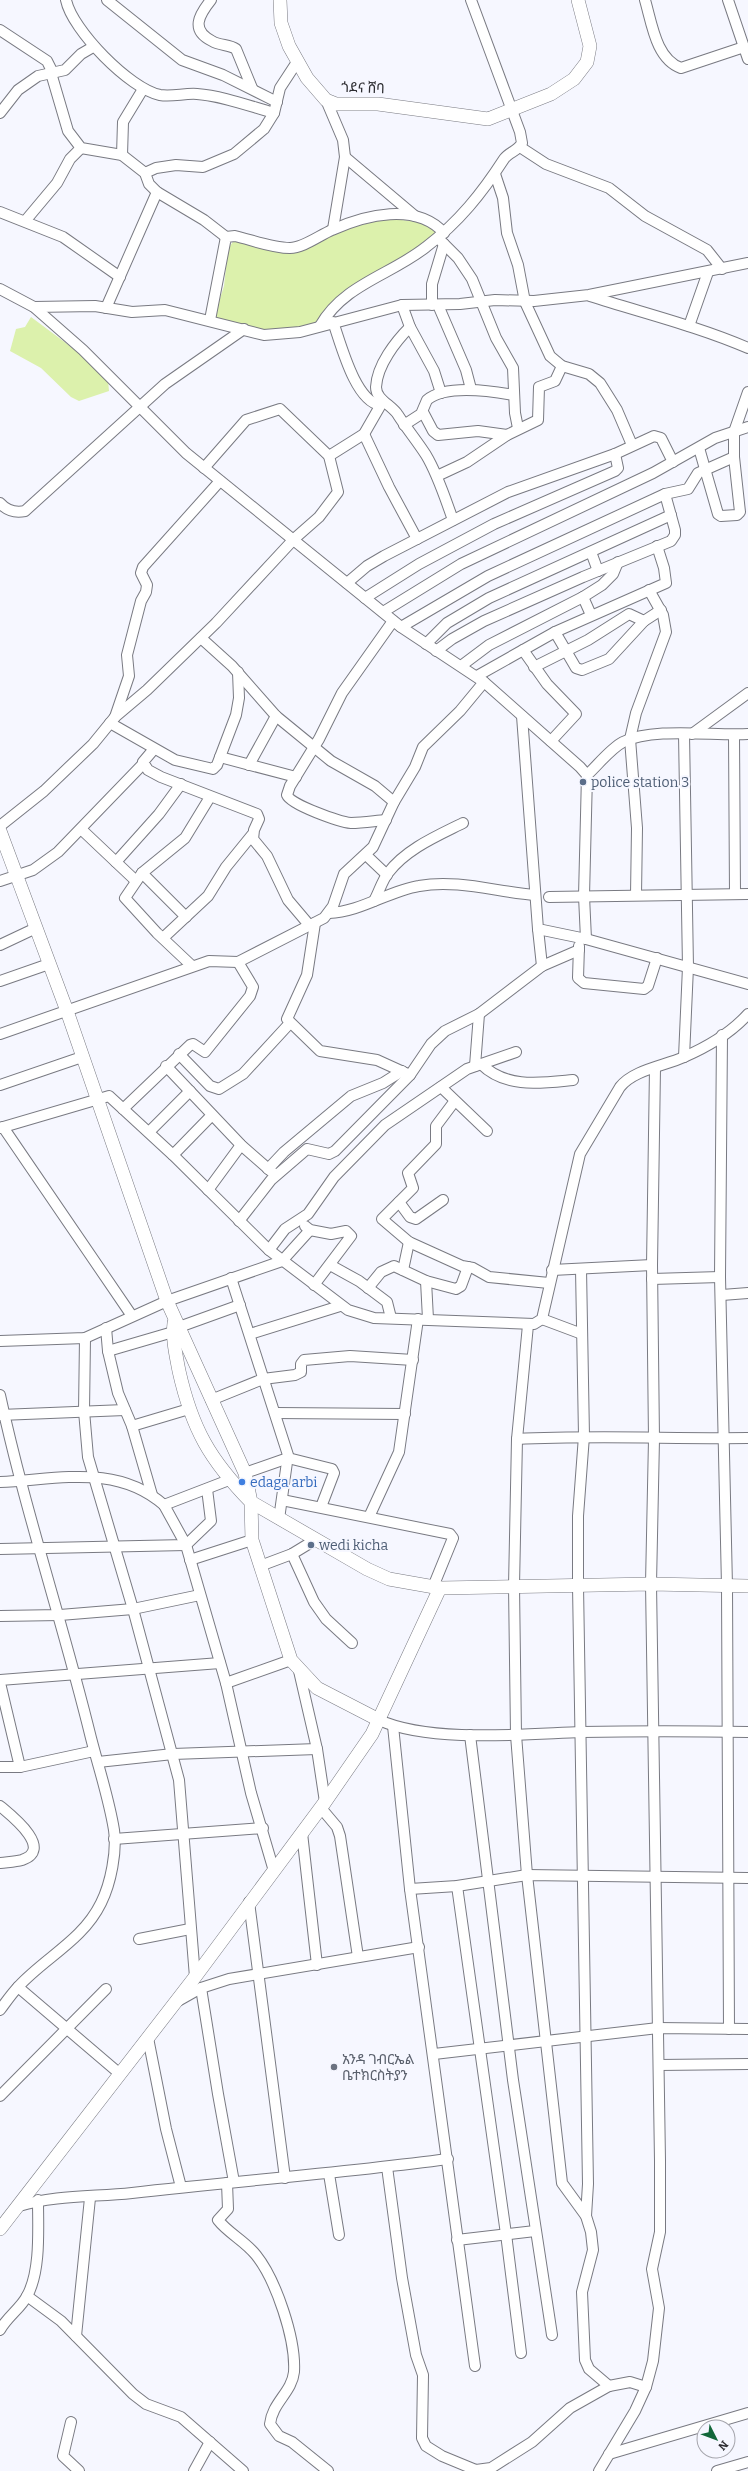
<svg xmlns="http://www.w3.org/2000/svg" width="748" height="2471" font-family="Bitter,'Noto Sans Ethiopic',serif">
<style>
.green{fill:#dcf1ac}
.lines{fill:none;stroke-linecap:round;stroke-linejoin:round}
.minor-casing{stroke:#797a82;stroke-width:12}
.tertiary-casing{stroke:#797a82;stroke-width:14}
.minor{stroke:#fff;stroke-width:10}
.tertiary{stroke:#fff;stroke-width:13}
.service-dot{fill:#5c6f8a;stroke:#f6f7ff;stroke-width:1.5}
.shop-dot{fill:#3f7fe0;stroke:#f6f7ff;stroke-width:1.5}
.worship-dot{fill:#6b7280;stroke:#f6f7ff;stroke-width:1.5}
.labels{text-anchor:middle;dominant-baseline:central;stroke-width:4;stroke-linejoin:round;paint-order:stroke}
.street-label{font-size:14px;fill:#2d2d31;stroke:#f6f7ff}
.service-label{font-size:14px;fill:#4e5e75;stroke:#f6f7ff;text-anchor:start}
.shop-label{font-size:14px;fill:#366cbe;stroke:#f6f7ff;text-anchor:start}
.worship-label{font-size:14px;fill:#5b616d;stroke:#f6f7ff;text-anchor:start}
</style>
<rect width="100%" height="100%" fill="#f6f7ff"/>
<g class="green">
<path d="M 385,219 C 408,221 424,219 441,235 L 359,286 L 307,330 L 270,335 L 214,317 L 224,286 L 228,249 L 234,240 L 294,253 L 342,230 Z"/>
<path d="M 31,317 L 78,352 L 108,380 L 109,391 L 79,401 L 71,397 L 41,368 L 10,351 L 16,329 L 25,327 Z"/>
</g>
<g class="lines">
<g class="minor-casing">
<g id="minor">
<path d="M 66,0 C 72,30 130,89 160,95 C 172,97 185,93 197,94 C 223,96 249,106 274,113"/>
<path d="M 107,0 L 182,60 L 223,75 L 277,102"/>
<path d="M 211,0 C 199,15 190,30 212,41 C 220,46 229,44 236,49 L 252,88"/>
<path d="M 645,0 C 652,24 656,59 681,68 L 744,47"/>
<path d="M 728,0 L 748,59"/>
<path d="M 0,30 L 47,61 L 51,69 L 51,73 L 68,131 L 81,148 L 122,155 L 145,173 L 149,184 L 157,192 L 204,220 L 226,237"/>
<path d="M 326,100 L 343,140 L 345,157 L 333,229"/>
<path d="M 0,113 L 18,90 L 38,76 L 65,70 L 81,54 L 93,47"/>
<path d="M 520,147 L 546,164 L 609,188 L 645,216 L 707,250 L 722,269"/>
<path d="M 122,155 L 123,122 L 143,89"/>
<path d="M 345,157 L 415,216"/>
<path d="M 145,173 L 156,168 L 176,165 L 203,167 L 234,154 L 264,129 L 274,113 L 280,88 L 297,62"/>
<path d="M 495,174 L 503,198 L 507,233 L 518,265 L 525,302 L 550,356 L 562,366 L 589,374 L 600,383 L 617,410 L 632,445"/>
<path d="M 0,212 L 63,237 L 120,277"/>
<path d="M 26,220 L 57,183 L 70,159 L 81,148"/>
<path d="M 438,238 L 458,258 L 472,279 L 496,338 L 513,368 L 515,413 L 518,428"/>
<path d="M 0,289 L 34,307 L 83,350 L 186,453 L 401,627 L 484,682 L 580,767 L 587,775 L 584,896 L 586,939"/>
<path d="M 590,296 C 643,313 697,326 748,348"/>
<path d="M 402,305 L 410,327 L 434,371 L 441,393"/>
<path d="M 432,305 L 432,284 L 444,244"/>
<path d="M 438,305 L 466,370 L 471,389"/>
<path d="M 34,307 L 95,306 L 132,312 L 165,310 L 264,335 L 300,332 L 402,305 L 460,304 L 495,300 L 534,301 L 589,295 L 748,263"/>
<path d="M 106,308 L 157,192"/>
<path d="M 210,320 L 226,237 L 235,236 C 252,240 272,248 290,248 C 303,248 320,235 332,230 C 365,215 416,202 444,233"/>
<path d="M 333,322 C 341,344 355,401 380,405"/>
<path d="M 320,326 C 344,284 391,275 426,247 C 459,222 482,193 504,159 C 509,152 518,151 522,143 L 520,132 L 471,0"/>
<path d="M 689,326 L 708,272"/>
<path d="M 410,327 C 396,341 377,365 376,387 C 376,400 392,405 398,415 C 407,429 417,441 426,455 C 438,475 445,498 453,520"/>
<path d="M 423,412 L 433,431 L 438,435 L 478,431 L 507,435"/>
<path d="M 404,425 L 421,414 L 427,400 C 446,384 491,391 514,395"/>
<path d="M 364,434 L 389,487 L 417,539"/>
<path d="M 699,448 L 718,514 L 721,516 L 737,515 L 740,512 L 734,457"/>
<path d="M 329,456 L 364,434 L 383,401"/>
<path d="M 437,476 L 467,462 L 507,435 L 538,420 L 539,387 L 555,381 L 562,366"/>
<path d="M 0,503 C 7,511 15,513 25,511 L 165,384 L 244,329"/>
<path d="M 591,552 L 598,571"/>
<path d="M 347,583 L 367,566 L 384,556 L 508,492 L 615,454 L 654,436 L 661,438 L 673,462"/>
<path d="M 583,597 L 591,615"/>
<path d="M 365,598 L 419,564 L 494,524 L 615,471 L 618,468 L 615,454"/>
<path d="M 383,612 L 461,564 L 653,473 L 715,438 L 748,427"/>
<path d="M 401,627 L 488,576 L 665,494 L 688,489 L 698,473 L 734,457 L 734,432 L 748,392"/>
<path d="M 555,632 L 576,668 L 582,670 L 609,659 L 644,621"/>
<path d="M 201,638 L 232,666 L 276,716 L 331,761 L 375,786 L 394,802"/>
<path d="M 426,644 L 447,623 L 489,598 L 671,515"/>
<path d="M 523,650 L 547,684 L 576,714 L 551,741"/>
<path d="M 436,651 L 452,639 L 484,621 L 583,577 L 671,541 L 675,535 L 675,530 L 665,494"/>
<path d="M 461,666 L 489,645 L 583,597 L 602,585 L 613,574 L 618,562"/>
<path d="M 534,667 L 588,640 L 629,614 L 644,621 L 661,610"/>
<path d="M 477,676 L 555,632 L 666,583 L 664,568 L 657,546"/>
<path d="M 522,716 L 538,929 L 586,939 L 748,984"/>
<path d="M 115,717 L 129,676 L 127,655 L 141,601 L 146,592 L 147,585 L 141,573 L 143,567 L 220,481"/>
<path d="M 110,723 L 175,760 L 213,769 L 217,765 L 236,715 L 239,698 L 238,672"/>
<path d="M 692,734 L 748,693"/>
<path d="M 734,735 L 735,894"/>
<path d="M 154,749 L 143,762 L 148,770 L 161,777 L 257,814 L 259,819 L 254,830 L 253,839 L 267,856 L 288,900 L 310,926"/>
<path d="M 220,757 L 296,777"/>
<path d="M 249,765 L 276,716"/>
<path d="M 587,775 C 598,765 610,749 623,742 C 653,727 713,736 748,734"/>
<path d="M 386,820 C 374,821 363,823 351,823 C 340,822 291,805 287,795 L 290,786 L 319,739 L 342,693 L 393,621"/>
<path d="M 0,826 L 44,791 L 93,744 L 115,717 L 147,690 L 216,623 L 294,539 L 319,517 L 338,492 L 329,456 L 280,409 L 246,420 L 204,468"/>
<path d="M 81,829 L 136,881"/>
<path d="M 366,855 L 387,875"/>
<path d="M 116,862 L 159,814 L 181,784"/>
<path d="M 142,873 L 186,917"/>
<path d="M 0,881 L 33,870 L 58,852 L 143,764"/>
<path d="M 636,895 L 637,828 L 630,739 L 636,713 L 666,632 L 663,615 L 649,590"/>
<path d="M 549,897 L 748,894"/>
<path d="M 374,901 C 379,892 382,881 388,873 C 406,849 437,836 463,823"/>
<path d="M 329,913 C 361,912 388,891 419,886 C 457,879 497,892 535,895"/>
<path d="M 315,923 L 307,975 L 287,1019 L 320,1051 L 377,1060 L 410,1075"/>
<path d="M 538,929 L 542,966"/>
<path d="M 163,938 L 208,896 L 226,867 L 252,835"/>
<path d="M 0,945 L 36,928"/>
<path d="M 579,946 L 578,978 L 584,983 L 644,989 L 648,986 L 657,958"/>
<path d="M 192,966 L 157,933 L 125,898 L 142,873 L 185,838 L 210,797"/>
<path d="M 0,981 L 49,964"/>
<path d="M 0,1034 L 209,961 L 238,962 L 324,918 L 333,906 L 344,874 L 373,847 L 394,802 L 415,767 L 423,747 L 460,711 L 484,682"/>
<path d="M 722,1035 L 720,1277 L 727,1586 L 729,2029"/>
<path d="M 179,1054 L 210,1086 L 219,1089 L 243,1074 L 290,1023"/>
<path d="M 684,1057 L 688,967 L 684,734"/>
<path d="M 481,1064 C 506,1089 542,1083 573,1080"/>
<path d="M 166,1066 L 241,1145 L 273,1173"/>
<path d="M 475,1066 L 479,1014"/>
<path d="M 0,1085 L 82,1057"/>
<path d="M 441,1087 L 487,1131"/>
<path d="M 454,1102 L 436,1126 L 436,1144 L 408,1173 L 413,1188 L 382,1219 L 409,1242 L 462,1266 L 473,1268 L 489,1277 L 549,1283"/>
<path d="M 123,1109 L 190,1045 L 193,1044 L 205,1052 L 250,996 L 253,987 L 238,962"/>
<path d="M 3,1127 L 132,1316"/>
<path d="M 0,1128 L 109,1096 L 173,1155 L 269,1250 L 348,1310 L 374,1318 L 534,1324 L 542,1319 L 580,1154 L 620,1087 C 633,1070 664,1066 684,1057 C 707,1047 731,1033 748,1014"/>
<path d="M 149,1132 L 190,1091"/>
<path d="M 173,1155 L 212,1115"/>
<path d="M 268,1169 L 284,1152 L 351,1096 L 383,1083 L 402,1071"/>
<path d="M 208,1190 L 241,1145"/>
<path d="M 399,1202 L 410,1217 L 416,1219 L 443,1200"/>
<path d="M 239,1221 L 271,1180 L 307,1149 L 329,1154 L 335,1151 L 410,1075 L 431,1044 L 445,1031 L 479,1014 L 542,966 L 579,950"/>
<path d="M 305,1226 L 310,1230 L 331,1234 L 346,1231 L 351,1236 L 314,1285"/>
<path d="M 269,1250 L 285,1229 L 308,1214 L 334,1177 L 385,1125 L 467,1069 L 516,1052"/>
<path d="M 330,1265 L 359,1281 L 387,1302 L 391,1318"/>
<path d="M 581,1269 L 584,1436 L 578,1516 L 578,1586 L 588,2184 L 586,2216"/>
<path d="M 403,1270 L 409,1242"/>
<path d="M 552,1270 L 652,1265"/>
<path d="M 231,1278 L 288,1455 L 279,1519"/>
<path d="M 652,1279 L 720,1277"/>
<path d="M 426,1281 L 428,1319"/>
<path d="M 368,1288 L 381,1272 L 394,1266 L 426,1281 L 456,1289 L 461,1286 L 468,1267"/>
<path d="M 722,1295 L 748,1293"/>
<path d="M 542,1319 L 582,1334"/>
<path d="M 528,1325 L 517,1439 L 514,1586 L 516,1735 L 527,1875 L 562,2183 L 586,2216 L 591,2232 L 593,2250 L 582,2292 L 585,2360 L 589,2369 L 609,2386"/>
<path d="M 179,1327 L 240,1305"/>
<path d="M 106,1328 L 108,1351 L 118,1393 L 132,1426 L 152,1495"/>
<path d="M 250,1334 L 340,1306"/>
<path d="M 85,1338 L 84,1411 L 88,1457 L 133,1609 L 179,1780 L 195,1977"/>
<path d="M 0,1341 L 85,1338 L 167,1301 L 282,1261 L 310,1230"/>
<path d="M 108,1351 L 173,1332"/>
<path d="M 0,1395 C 25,1511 63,1623 91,1738 C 99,1769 109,1799 114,1830 C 117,1851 111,1883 101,1903 C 83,1940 46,1957 19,1986 C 12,1993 6,2002 0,2010"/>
<path d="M 211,1400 L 263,1379 L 295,1375 L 301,1372 L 301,1364 L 304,1360 L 350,1356 L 413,1360"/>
<path d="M 275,1413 L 405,1414"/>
<path d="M 0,1415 L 125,1410"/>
<path d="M 132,1426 L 189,1409"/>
<path d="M 517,1439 C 594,1435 671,1439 748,1438"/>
<path d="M 245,1473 L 288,1458 L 332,1469 L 334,1473 L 321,1507"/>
<path d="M 229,1480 L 164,1505 L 186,1545 L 226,1683 L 251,1793 L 274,1871"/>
<path d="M 0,1482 C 57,1480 116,1463 164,1505"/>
<path d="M 282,1500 L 450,1534 L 453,1538 L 433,1587"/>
<path d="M 369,1517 L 399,1452 L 418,1319"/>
<path d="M 0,1549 L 186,1545 L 211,1521 L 207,1489"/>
<path d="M 292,1554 L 314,1602 L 326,1619 L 352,1643"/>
<path d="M 190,1560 L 252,1540"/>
<path d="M 260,1566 L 292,1554 L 315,1540"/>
<path d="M 0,1616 L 60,1615 L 133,1609 L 200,1595"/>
<path d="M 299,1671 L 317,1749 L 325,1802"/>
<path d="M 0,1680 L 220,1663"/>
<path d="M 0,1683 L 20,1767"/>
<path d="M 226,1683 L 291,1660"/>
<path d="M 379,1720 C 430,1743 524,1734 581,1732 C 636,1731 692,1731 748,1732"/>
<path d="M 393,1726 L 410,1889 L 475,2366"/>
<path d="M 470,1735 L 513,2080 L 552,2335"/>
<path d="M 98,1762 L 173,1754 L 317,1749"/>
<path d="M 0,1767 L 20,1767 L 94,1751"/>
<path d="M 0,1806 C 12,1816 54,1849 22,1860 C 15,1862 7,1862 0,1863"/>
<path d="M 321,1808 L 337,1827 L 340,1836 L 358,1957"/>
<path d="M 302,1833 L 317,1965"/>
<path d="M 114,1839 L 263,1828"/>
<path d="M 457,1886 L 506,2234 L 521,2353"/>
<path d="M 410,1889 L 457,1886 L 527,1875 L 748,1878"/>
<path d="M 249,1902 L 285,2178"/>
<path d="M 139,1939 L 190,1929"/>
<path d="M 18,1987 L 120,2074"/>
<path d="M 201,1988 L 218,2094 L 234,2182"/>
<path d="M 178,2001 L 201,1988 L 229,1979 L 419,1947"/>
<path d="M 148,2038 L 166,2129 L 181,2187"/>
<path d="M 434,2054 L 658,2028 L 748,2029"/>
<path d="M 659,2065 L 748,2064"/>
<path d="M 0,2096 L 106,1989"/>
<path d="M 387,2167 L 402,2278 L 416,2355 L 423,2375 L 422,2438 L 426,2446 L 442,2456 L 476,2470 L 491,2468 L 532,2442 L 570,2408 L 609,2386 L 630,2382 L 646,2387"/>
<path d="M 329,2174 L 339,2235"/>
<path d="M 227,2183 L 228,2209 L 218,2220 C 228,2233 245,2241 256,2255 C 276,2280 296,2339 294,2372 C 292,2392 272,2403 270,2424 L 279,2436 L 292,2442 L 328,2471"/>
<path d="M 19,2206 C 55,2195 94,2197 132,2193 C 237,2181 343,2173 448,2159"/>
<path d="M 457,2240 L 535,2231"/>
<path d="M 27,2296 L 61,2321 L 133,2394 L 146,2404 L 181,2417 L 243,2471"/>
<path d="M 0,2330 C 7,2317 21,2308 27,2296 C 41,2271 38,2228 38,2200"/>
<path d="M 76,2336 L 90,2198"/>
<path d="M 71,2422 L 63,2456 L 79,2471"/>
<path d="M 609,2454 L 748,2413"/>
<path d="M 194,2471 L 210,2442"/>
<path d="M 599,2471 L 635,2411 L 646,2387 L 653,2361 L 659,2308 L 652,2269 L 660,2232 L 660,2161 L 651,1584 L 654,1439 L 652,1265 L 655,1068"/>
<path d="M 717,2471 L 748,2462"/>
</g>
</g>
<g class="tertiary-casing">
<g id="tertiary">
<path d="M 280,0 L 281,23 L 289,46 L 307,78 L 326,100 L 336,104 L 378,104 L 488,119 L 551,94 L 574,79 L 587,62 L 590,46 L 578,0"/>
<path d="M 0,831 L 67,1011 L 167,1301 L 245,1473 L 251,1502 L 367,1569 L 389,1579 L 440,1588 L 651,1584 L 748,1586"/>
<path d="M 174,1323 C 172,1339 176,1355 179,1371 C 192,1429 210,1460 251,1502 L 252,1540 L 291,1660 L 317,1688 L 379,1720"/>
<path d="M 0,2229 L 195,1977 L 325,1802 L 372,1734 L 440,1588"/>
</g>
</g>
<use href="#minor" class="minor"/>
<use href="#tertiary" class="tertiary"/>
</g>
<g class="service-dot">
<circle cx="583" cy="782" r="4"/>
<circle cx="311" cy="1545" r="4"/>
</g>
<circle class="shop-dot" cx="242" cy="1482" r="4"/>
<circle class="worship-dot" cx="334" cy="2067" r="4"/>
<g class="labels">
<g class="street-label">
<text transform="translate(363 88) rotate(2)">ጎደና ሸባ</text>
</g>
<g class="service-label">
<text x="591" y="782">police station 3</text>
<text x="319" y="1545">wedi kicha</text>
</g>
<g class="shop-label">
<text x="250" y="1482">edaga arbi</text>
</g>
<g class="worship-label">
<text x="342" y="2059">አንዳ ገብርኤል<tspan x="342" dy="16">ቤተክርስትያን</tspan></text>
</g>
</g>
<g transform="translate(716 2439) rotate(132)"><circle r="19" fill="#f6f7ff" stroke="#a6a6ad"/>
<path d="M0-3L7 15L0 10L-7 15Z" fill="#126739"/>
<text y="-6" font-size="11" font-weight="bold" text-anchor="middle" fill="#2d2d31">N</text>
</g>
</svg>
